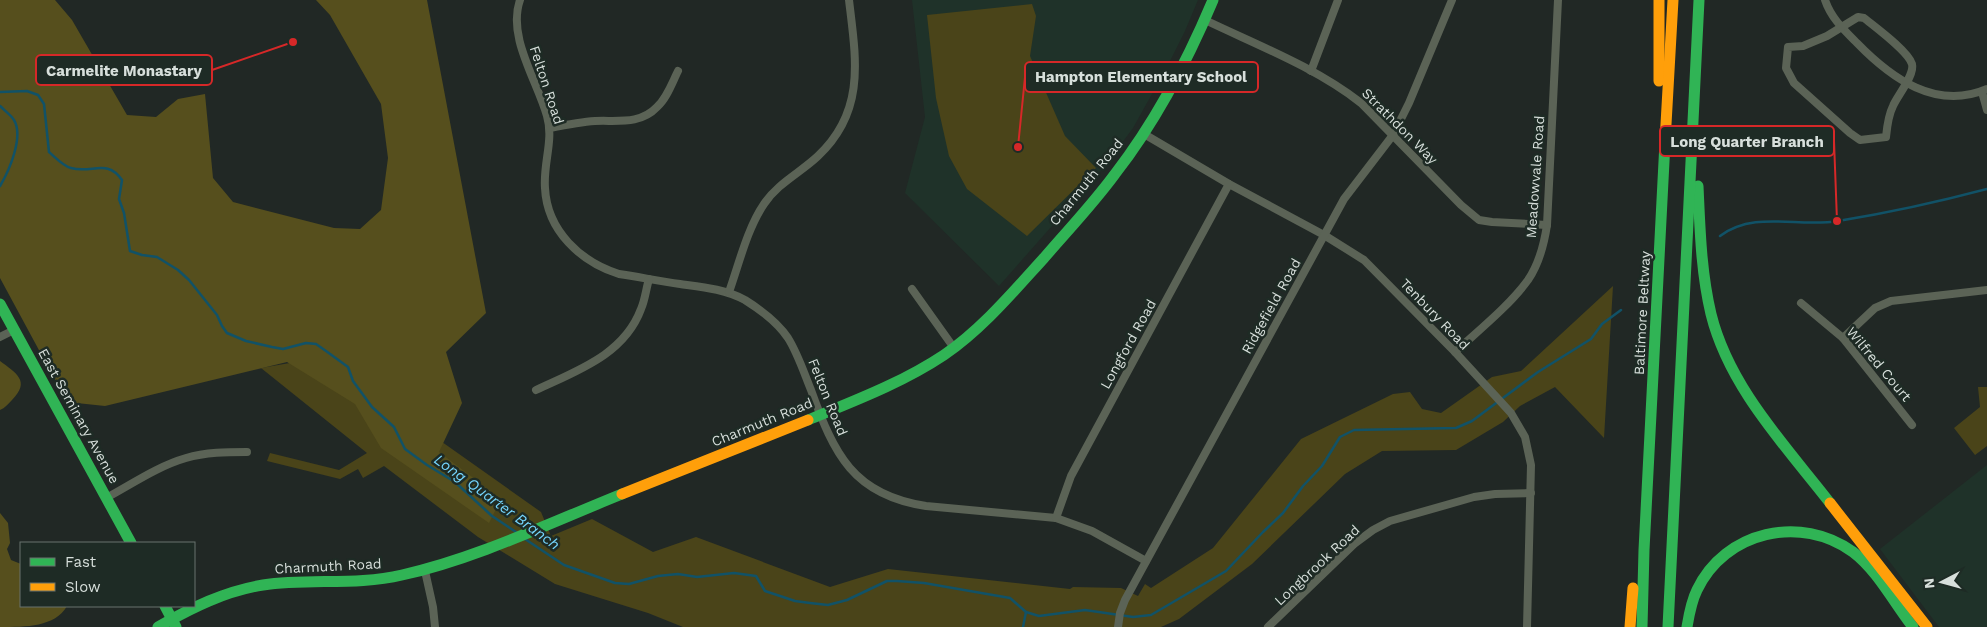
<svg xmlns="http://www.w3.org/2000/svg" width="1987" height="627" font-family="'Work Sans',sans-serif">
<style>
.built{fill:#1f3229}
.green{fill:#4a4419}
.forest{fill:#564f1d}
.lines{fill:none;stroke-linecap:round;stroke-linejoin:round}
.stream{stroke:#115267;stroke-width:2.5}
.street{stroke:#5b6356;stroke-width:8}
.fast{stroke:#30b455;stroke-width:11}
.slow{stroke:#ff9f0a;stroke-width:11}
.labels{text-anchor:middle;dominant-baseline:central;stroke-width:5;stroke-linejoin:round;paint-order:stroke}
.street-label{font-size:14px;fill:#d7dfdb;stroke:#1e2b25}
.water-label{font-size:15px;font-style:italic;fill:#75d5fd;stroke:#1e2b25}
.leader{fill:none;stroke:#d62828;stroke-width:2}
.callout-dot{fill:#d62828;stroke:#1e2b25;stroke-width:2}
.callout{fill:#1e2b25;stroke:#d62828;stroke-width:2}
.callout-label{font-size:15px;text-anchor:middle;font-weight:bold;fill:#d7dfdb}
</style>
<rect width="100%" height="100%" fill="#212825"/>
<g class="built">
<path d="M 912,0 L 1198,0 L 1185,31 L 1167,67 L 1133,128 L 1104,167 L 999,286 L 905,193 L 925,117 Z"/>
<path d="M 1987,465 L 1987,627 L 1939,627 L 1880,549 Z"/>
</g>
<g class="green">
<path d="M 1032,4 L 1036,16 L 1030,56 L 1065,136 L 1096,168 L 1027,236 L 967,189 L 949,156 L 936,98 L 927,15 Z"/>
<path d="M 1613,286 L 1604,438 L 1555,387 L 1520,406 L 1503,422 L 1456,450 L 1382,451 L 1345,474 L 1252,564 L 1179,619 L 1161,627 L 683,627 L 648,613 L 555,584 L 478,537 L 384,466 L 363,478 L 358,469 L 340,479 L 267,461 L 270,453 L 339,470 L 367,453 L 261,368 L 359,351 L 435,437 L 541,512 L 551,536 L 592,519 L 653,552 L 696,537 L 830,587 L 888,569 L 1070,589 L 1073,587 L 1121,588 L 1138,596 L 1145,584 L 1151,588 L 1213,548 L 1301,439 L 1393,394 L 1410,392 L 1422,409 L 1441,413 L 1492,377 L 1521,371 Z"/>
<path d="M 1978,387 L 1987,387 L 1987,446 L 1975,455 L 1954,428 L 1980,407 Z"/>
</g>
<g class="forest">
<path d="M 0,0 L 55,0 L 72,20 L 127,115 L 156,117 L 178,99 L 205,94 L 213,178 L 233,202 L 334,228 L 360,229 L 381,210 L 388,158 L 381,104 L 330,15 L 316,0 L 427,0 L 486,313 L 446,352 L 462,403 L 439,452 L 501,499 L 489,523 L 381,448 L 355,404 L 287,362 L 105,406 L 67,402 L 0,278 Z"/>
<path d="M 0,361 C 16,373 31,381 12,400 C 8,404 5,408 0,410 Z"/>
<path d="M 0,513 L 8,523 L 10,543 L 7,549 L 11,560 L 21,564 L 21,606 L 67,606 C 55,627 26,627 0,627 Z"/>
</g>
<g class="lines">
<g class="stream">
<path d="M 0,92 L 27,91 L 38,95 L 44,104 L 49,152 C 55,157 63,166 71,168 C 92,174 107,158 122,180 L 119,199 L 124,213 L 130,251 L 142,255 L 157,257 L 178,270 L 189,280 L 217,315 L 222,326 L 227,333 L 246,341 L 272,347 L 283,349 L 306,343 L 316,344 L 326,351 L 348,367 L 353,381 L 372,407 L 394,427 L 405,449 L 427,465 L 455,482 L 492,516 L 516,532"/>
<path d="M 0,106 C 4,110 11,115 14,120 C 24,137 9,171 0,186"/>
<path d="M 1720,236 C 1755,210 1798,228 1838,221 C 1888,213 1938,202 1987,189"/>
<path d="M 522,537 L 564,565 L 615,583 L 629,584 L 658,576 L 678,574 L 697,577 L 734,573 L 756,576 L 765,591 L 795,601 L 810,603 L 828,605 L 847,600 L 887,581 L 897,581 L 924,583 L 1010,598 L 1026,612 L 1039,616 L 1085,610 L 1133,617 L 1151,615 L 1226,571 L 1263,532 L 1283,513 L 1303,486 L 1322,466 L 1340,437 L 1354,430 L 1456,428 L 1472,421 L 1538,372 L 1591,339 L 1602,324 L 1621,310"/>
<path d="M 1023,627 L 1026,612"/>
</g>
<g class="street">
<path d="M 520,0 C 507,37 537,80 547,116 C 554,140 543,163 545,188 C 547,231 581,262 619,274 C 639,277 659,281 680,284 C 702,287 725,289 745,300 C 761,310 778,323 788,338 C 798,354 804,373 811,390 C 834,454 853,495 926,506 L 1056,518 L 1092,531 L 1146,561"/>
<path d="M 1825,0 C 1831,18 1844,30 1857,43 C 1891,78 1936,111 1987,89"/>
<path d="M 1858,17 L 1864,18 C 1875,27 1908,51 1912,64 C 1915,75 1897,96 1893,106 C 1888,116 1887,127 1886,137 L 1860,140 L 1850,133 L 1794,83 L 1786,68 L 1788,47 L 1803,46 L 1827,36 Z"/>
<path d="M 1205,20 C 1257,45 1315,67 1361,103 L 1461,205 L 1479,220 L 1492,222 L 1547,225"/>
<path d="M 1311,71 L 1338,0"/>
<path d="M 1982,92 L 1987,110"/>
<path d="M 550,128 C 565,125 580,122 595,121 C 617,120 640,125 657,107 C 667,98 672,83 678,71"/>
<path d="M 1144,134 L 1229,184 L 1324,235 L 1364,260 L 1455,352 L 1511,413 L 1525,437 L 1531,465 L 1527,627"/>
<path d="M 912,289 L 954,348"/>
<path d="M 729,292 C 739,264 747,229 764,204 C 778,183 800,173 818,156 C 866,111 856,59 849,0"/>
<path d="M 1801,303 L 1843,338 L 1912,425"/>
<path d="M 0,337 L 14,330"/>
<path d="M 1843,338 L 1875,308 L 1891,301 L 1987,290"/>
<path d="M 1455,352 C 1479,330 1509,306 1528,280 C 1539,264 1544,245 1547,225 L 1558,0"/>
<path d="M 536,390 C 576,371 624,355 641,309 C 645,300 646,289 649,279"/>
<path d="M 106,498 C 132,484 158,466 186,458 C 206,452 227,452 247,452"/>
<path d="M 1056,518 L 1071,476 L 1229,184"/>
<path d="M 425,571 L 433,607 L 435,627"/>
<path d="M 1118,627 L 1120,613 L 1125,600 L 1344,199 L 1393,135 L 1409,103 L 1452,0"/>
<path d="M 1268,627 L 1354,544 L 1373,530 L 1390,521 L 1474,497 L 1495,494 L 1531,493"/>
</g>
<g class="fast">
<path d="M 1698,186 C 1700,229 1701,272 1711,314 C 1729,387 1785,445 1830,503"/>
<path d="M 0,304 L 131,543"/>
<path d="M 808,420 C 854,401 902,383 944,355 C 982,329 1013,292 1044,258 C 1068,230 1093,204 1115,174 C 1156,121 1187,62 1213,0"/>
<path d="M 165,606 L 176,627"/>
<path d="M 158,627 C 191,608 225,591 263,585 C 309,578 356,586 402,575 C 475,559 552,522 622,494"/>
<path d="M 1642,627 L 1644,550 L 1665,142"/>
<path d="M 1668,627 L 1699,0"/>
<path d="M 1687,627 C 1689,615 1691,602 1697,590 C 1725,531 1801,514 1853,552 C 1878,571 1894,603 1913,627"/>
</g>
<g class="slow">
<path d="M 1659,0 L 1659,81"/>
<path d="M 1665,142 L 1673,0"/>
<path d="M 622,494 L 808,420"/>
<path d="M 1830,503 L 1927,627"/>
<path d="M 1630,627 L 1633,588"/>
</g>
</g>
<g class="labels">
<g class="street-label">
<text transform="translate(547 85) rotate(72)">Felton Road</text>
<text transform="translate(1400 126) rotate(45)">Strathdon Way</text>
<text transform="translate(1535 177) rotate(-86)">Meadowvale Road</text>
<text transform="translate(1086 182) rotate(-51)">Charmuth Road</text>
<text transform="translate(1271 306) rotate(-61)">Ridgefield Road</text>
<text transform="translate(1642 313) rotate(-87)">Baltimore Beltway</text>
<text transform="translate(1435 314) rotate(46)">Tenbury Road</text>
<text transform="translate(1128 344) rotate(-61)">Longford Road</text>
<text transform="translate(1879 364) rotate(50)">Wilfred Court</text>
<text transform="translate(828 397) rotate(68)">Felton Road</text>
<text transform="translate(79 416) rotate(61)">East Seminary Avenue</text>
<text transform="translate(762 422) rotate(-22)">Charmuth Road</text>
<text transform="translate(1317 565) rotate(-43)">Longbrook Road</text>
<text transform="translate(328 566) rotate(-3)">Charmuth Road</text>
</g>
<g class="water-label">
<text transform="translate(497 502) rotate(36)">Long Quarter Branch</text>
</g>
</g>
<path class="leader" d="M293 42L212 70M1018 147L1025 77M1837 221L1834 141"/>
<g class="callout-dot">
<circle cx="293" cy="42" r="5"/>
<circle cx="1018" cy="147" r="5"/>
<circle cx="1837" cy="221" r="5"/>
</g>
<g class="callout">
<rect x="36" y="55" width="176" height="30" rx="5"/>
<rect x="1025" y="62" width="233" height="30" rx="5"/>
<rect x="1660" y="126" width="174" height="30" rx="5"/>
</g>
<g class="callout-label">
<text x="124" y="76">Carmelite Monastary</text>
<text x="1141" y="82">Hampton Elementary School</text>
<text x="1747" y="147">Long Quarter Branch</text>
</g>
<rect x="20" y="542" width="175" height="65" fill="#1e2b25" stroke="#68736e"/>
<rect x="30" y="558" width="25" height="8" fill="#30b455" stroke="#68736e"/>
<text x="65" y="567" font-size="15" fill="#d7dfdb">Fast</text>
<rect x="30" y="583" width="25" height="8" fill="#ff9f0a" stroke="#68736e"/>
<text x="65" y="592" font-size="15" fill="#d7dfdb">Slow</text>
<g transform="translate(1942 582) rotate(264)" stroke="#1e2b25" stroke-width="4" paint-order="stroke">
<path d="M0-4L9 19L0 12L-9 19Z" fill="#d7dfdb"/>
<text y="-8" font-size="14" font-weight="bold" text-anchor="middle" fill="#d7dfdb">N</text>
</g>
</svg>
